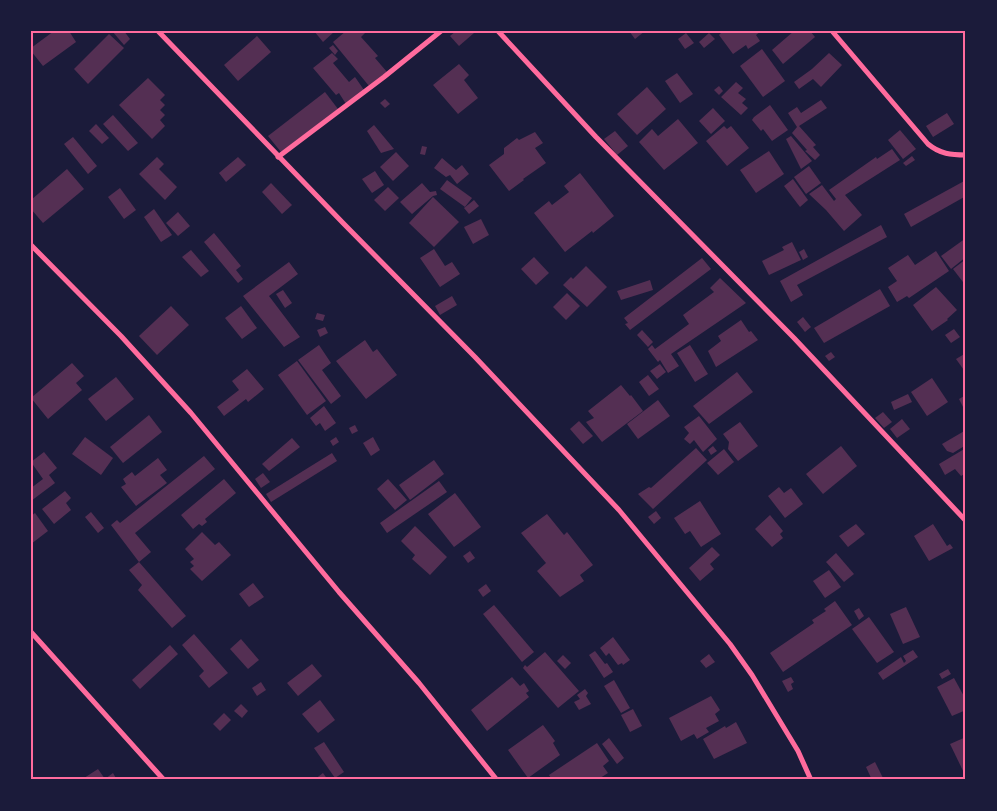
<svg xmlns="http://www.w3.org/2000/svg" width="997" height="811" font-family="Commissioner,sans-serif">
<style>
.building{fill:#542f53}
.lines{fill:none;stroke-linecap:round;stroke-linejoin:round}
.minor{stroke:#ff6b9d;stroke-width:5}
.neatline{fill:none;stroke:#ff6b9d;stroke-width:2}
</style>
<rect width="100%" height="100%" fill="#1b1b3a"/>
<g class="building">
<path d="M 54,31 L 69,31 L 76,42 L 43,66 L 31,51 L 31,48 Z"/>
<path d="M 112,31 L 124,31 L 130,39 L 124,45 Z"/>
<path d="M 314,31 L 335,31 L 323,42 Z"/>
<path d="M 346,31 L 367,31 L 361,37 L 378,56 L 375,58 L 387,72 L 369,86 L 333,42 Z"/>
<path d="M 456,31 L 472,31 L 474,33 L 459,46 L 450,36 Z"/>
<path d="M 629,31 L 645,31 L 635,39 Z"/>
<path d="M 723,31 L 761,31 L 756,35 L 760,41 L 748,49 L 746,45 L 733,54 L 719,35 Z"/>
<path d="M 794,31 L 810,31 L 815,37 L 783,64 L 772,50 Z"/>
<path d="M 686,33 L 694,43 L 685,49 L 678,39 Z"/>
<path d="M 709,33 L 715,39 L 704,48 L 699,42 Z"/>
<path d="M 109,34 L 124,48 L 88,84 L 74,69 Z"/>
<path d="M 257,36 L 271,52 L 238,81 L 224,65 Z"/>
<path d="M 333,45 L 338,51 L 335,55 L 329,48 Z"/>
<path d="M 762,49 L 785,81 L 763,97 L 740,66 Z"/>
<path d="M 332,53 L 338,59 L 333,63 L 349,82 L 355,77 L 364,90 L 346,104 L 339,93 L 336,95 L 313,68 Z"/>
<path d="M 829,53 L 842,65 L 821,87 L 813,79 L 799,89 L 794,82 L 812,69 Z"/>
<path d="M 459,64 L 469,75 L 464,80 L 478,98 L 458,114 L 433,85 Z"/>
<path d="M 677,73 L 693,94 L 680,103 L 665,81 Z"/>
<path d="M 148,78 L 165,95 L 160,100 L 165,105 L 160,110 L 165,115 L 160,120 L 165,126 L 152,139 L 119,105 Z"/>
<path d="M 736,82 L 743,88 L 738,93 L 746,99 L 742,103 L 748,108 L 741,115 L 721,97 Z"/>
<path d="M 719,86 L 723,91 L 719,95 L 714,90 Z"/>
<path d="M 647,87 L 666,109 L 637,135 L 617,114 Z"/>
<path d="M 325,92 L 338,109 L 281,152 L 268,136 Z"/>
<path d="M 385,99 L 390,104 L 385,108 L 380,103 Z"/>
<path d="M 821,100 L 827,108 L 799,126 L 816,145 L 813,147 L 820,155 L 815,160 L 805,151 L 807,150 L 792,133 L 797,127 L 788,113 L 797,107 L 801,113 Z"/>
<path d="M 770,105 L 788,130 L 772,141 L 763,129 L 761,131 L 752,120 L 754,117 Z"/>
<path d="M 713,108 L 725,121 L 711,134 L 699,121 Z"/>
<path d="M 947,113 L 954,124 L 933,137 L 926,126 Z"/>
<path d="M 113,115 L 138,143 L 128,151 L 103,124 Z"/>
<path d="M 678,119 L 698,143 L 664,170 L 639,142 L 652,129 L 658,136 Z"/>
<path d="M 96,124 L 109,138 L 102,144 L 89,131 Z"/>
<path d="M 374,125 L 394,149 L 381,153 L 367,131 Z"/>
<path d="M 724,126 L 727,129 L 731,126 L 749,148 L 727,166 L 706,141 Z"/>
<path d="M 900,130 L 916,149 L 903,159 L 888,140 Z"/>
<path d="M 615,131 L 628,146 L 617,155 L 604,139 Z"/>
<path d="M 535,132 L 543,143 L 535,148 L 546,163 L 523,179 L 524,180 L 509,191 L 489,165 L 504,154 L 504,148 L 517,138 L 519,140 Z"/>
<path d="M 791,136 L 812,161 L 801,169 L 786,139 Z"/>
<path d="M 73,137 L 97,166 L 88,174 L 64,144 Z"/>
<path d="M 422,146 L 427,147 L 425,155 L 420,154 Z"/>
<path d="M 892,149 L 900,160 L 845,195 L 862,215 L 844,231 L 826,210 L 809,194 L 822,185 L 834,201 L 836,199 L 829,190 L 876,157 L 877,159 Z"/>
<path d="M 769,151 L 784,174 L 756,193 L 740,170 Z"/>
<path d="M 396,152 L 409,166 L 393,181 L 380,167 Z"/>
<path d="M 912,156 L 915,160 L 906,166 L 903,163 Z"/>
<path d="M 157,157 L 164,164 L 159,169 L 177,187 L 165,200 L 139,174 Z"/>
<path d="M 238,157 L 246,165 L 226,182 L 219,173 Z"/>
<path d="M 442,158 L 456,170 L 462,165 L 469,174 L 457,184 L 450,175 L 446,177 L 434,168 Z"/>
<path d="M 809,166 L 821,183 L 806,194 L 794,177 Z"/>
<path d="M 67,169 L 84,189 L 43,223 L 31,209 L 31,200 Z"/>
<path d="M 375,171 L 384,185 L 372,193 L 362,179 Z"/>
<path d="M 580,173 L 614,216 L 593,233 L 592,231 L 565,252 L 534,213 L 549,201 L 552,205 L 569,192 L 564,186 Z"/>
<path d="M 793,179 L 808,200 L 800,207 L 784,186 Z"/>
<path d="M 447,180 L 472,198 L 465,207 L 440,189 Z"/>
<path d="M 966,180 L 966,196 L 911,227 L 904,214 Z"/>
<path d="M 271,183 L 292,205 L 282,214 L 262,192 Z"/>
<path d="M 422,183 L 430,192 L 436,191 L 437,195 L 433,196 L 412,214 L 400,202 Z"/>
<path d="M 388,187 L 399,198 L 385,211 L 374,200 Z"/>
<path d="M 120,188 L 136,210 L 124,219 L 108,197 Z"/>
<path d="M 433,197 L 459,222 L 434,247 L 409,223 Z"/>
<path d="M 474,200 L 479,206 L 469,214 L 464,208 Z"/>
<path d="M 154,209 L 172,235 L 161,242 L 144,217 Z"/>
<path d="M 178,212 L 190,226 L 178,236 L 166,223 Z"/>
<path d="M 481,219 L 489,235 L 473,244 L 464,227 Z"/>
<path d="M 881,225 L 887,237 L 797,285 L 803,295 L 791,302 L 780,281 Z"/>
<path d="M 214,233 L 241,266 L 236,270 L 243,279 L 238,283 L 204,242 Z"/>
<path d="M 966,238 L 966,257 L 951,269 L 941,256 Z"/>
<path d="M 792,242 L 801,260 L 769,275 L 762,261 L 784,250 L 782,247 Z"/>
<path d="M 434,249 L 445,266 L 452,262 L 460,274 L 440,287 L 420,258 Z"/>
<path d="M 804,249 L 808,257 L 803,260 L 799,252 Z"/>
<path d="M 191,250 L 209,271 L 201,277 L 182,257 Z"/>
<path d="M 936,251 L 949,271 L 909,298 L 907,296 L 897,302 L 888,287 L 897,281 L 888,268 L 908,255 L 915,265 Z"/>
<path d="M 534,257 L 549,273 L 536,285 L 521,269 Z"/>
<path d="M 702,258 L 711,269 L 630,330 L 625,324 L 628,323 L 624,318 Z"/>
<path d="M 966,259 L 966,286 L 953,269 Z"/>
<path d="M 289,262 L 298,274 L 269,296 L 300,337 L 284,347 L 243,296 Z"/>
<path d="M 586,266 L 607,287 L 587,307 L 563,285 L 571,277 L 573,279 Z"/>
<path d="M 720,278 L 746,303 L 671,354 L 679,366 L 668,373 L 660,360 L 658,362 L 648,349 L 652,345 L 655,349 L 689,324 L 683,315 L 714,292 L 710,288 Z"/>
<path d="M 650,280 L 653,290 L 621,300 L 617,291 Z"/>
<path d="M 936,287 L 957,310 L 947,319 L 948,320 L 932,331 L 913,305 Z"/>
<path d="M 880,289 L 890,306 L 824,343 L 814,328 Z"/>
<path d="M 283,290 L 292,303 L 285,308 L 276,294 Z"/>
<path d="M 567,293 L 580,306 L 566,320 L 553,307 Z"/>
<path d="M 452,296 L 457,305 L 440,315 L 435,306 Z"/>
<path d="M 171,306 L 189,325 L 157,355 L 139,336 Z"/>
<path d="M 241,306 L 257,328 L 242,339 L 225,318 Z"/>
<path d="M 317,313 L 325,315 L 323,321 L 315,319 Z"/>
<path d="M 803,317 L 811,327 L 805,332 L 797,322 Z"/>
<path d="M 741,320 L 749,332 L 751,331 L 758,340 L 716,367 L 708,351 L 721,341 L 718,336 Z"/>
<path d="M 325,327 L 328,333 L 320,337 L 317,330 Z"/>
<path d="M 954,329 L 960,337 L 951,343 L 945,335 Z"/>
<path d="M 642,330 L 653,342 L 648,347 L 637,335 Z"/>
<path d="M 365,340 L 373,352 L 377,349 L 397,375 L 366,399 L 336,361 Z"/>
<path d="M 319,345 L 331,363 L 322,370 L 341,396 L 331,404 L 298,360 Z"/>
<path d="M 690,345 L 708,374 L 695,382 L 677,353 Z"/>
<path d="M 831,352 L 835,357 L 829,361 L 825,356 Z"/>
<path d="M 966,353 L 966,373 L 956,359 Z"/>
<path d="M 297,361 L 326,401 L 307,415 L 278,375 Z"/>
<path d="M 72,363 L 84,376 L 76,383 L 82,390 L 48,419 L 31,398 Z"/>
<path d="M 660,364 L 666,372 L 657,379 L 650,371 Z"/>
<path d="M 247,369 L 264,389 L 248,402 L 246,399 L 224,416 L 217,407 L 239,390 L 232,381 Z"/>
<path d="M 737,372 L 753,392 L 709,424 L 693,406 Z"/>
<path d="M 648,375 L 659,389 L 649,396 L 639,382 Z"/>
<path d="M 116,377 L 134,399 L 106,421 L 88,399 Z"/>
<path d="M 932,378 L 948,402 L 927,416 L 911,392 Z"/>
<path d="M 621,385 L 630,396 L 631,395 L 643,411 L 602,442 L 586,422 L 594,418 L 588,411 Z"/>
<path d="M 908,394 L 912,402 L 894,410 L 891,402 Z"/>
<path d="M 966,395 L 966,406 L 963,407 L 959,399 Z"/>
<path d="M 658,400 L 670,416 L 638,439 L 627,424 Z"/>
<path d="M 324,406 L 336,423 L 325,431 L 320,423 L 316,426 L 310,418 Z"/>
<path d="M 883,412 L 892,422 L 884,428 L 875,418 Z"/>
<path d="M 149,415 L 162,432 L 123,463 L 110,447 Z"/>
<path d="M 699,416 L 717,439 L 703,452 L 694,440 L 690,444 L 684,439 L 689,433 L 684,427 Z"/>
<path d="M 902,419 L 910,429 L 897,438 L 890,429 Z"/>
<path d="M 579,421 L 593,436 L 583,444 L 570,429 Z"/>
<path d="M 740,422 L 758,446 L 738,461 L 728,449 L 729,442 L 723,434 Z"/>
<path d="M 355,425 L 358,431 L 352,434 L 349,428 Z"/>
<path d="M 966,430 L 966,445 L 953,453 L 947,451 L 942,444 Z"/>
<path d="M 85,437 L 113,458 L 101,475 L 72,454 Z"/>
<path d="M 336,437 L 339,442 L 333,446 L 330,441 Z"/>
<path d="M 373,437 L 380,450 L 371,456 L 363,443 Z"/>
<path d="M 292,438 L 300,447 L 269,471 L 262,464 Z"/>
<path d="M 713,446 L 717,451 L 711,455 L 708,450 Z"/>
<path d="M 841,446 L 857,466 L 823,494 L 806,474 Z"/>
<path d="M 696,448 L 707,460 L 653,509 L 638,494 L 649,487 L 651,488 Z"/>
<path d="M 966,448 L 966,473 L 961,476 L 955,469 L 945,475 L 939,464 Z"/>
<path d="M 724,449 L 734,462 L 718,475 L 707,463 Z"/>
<path d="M 44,452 L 57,468 L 49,475 L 55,483 L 31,501 L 31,488 L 43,479 L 31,462 Z"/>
<path d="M 332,453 L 337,461 L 271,502 L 266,494 Z"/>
<path d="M 204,456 L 215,469 L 135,533 L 151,552 L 139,562 L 111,525 L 117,520 L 120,523 Z"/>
<path d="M 158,458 L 167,470 L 160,475 L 167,483 L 136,506 L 121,487 L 126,484 L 123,479 L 132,472 L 135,476 Z"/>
<path d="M 434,460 L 444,474 L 410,500 L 399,485 Z"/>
<path d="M 263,473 L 270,482 L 261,488 L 255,479 Z"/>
<path d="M 224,479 L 236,493 L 205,519 L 207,522 L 202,526 L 199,524 L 193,529 L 181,515 Z"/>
<path d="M 388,479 L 407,500 L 395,510 L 377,489 Z"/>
<path d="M 439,481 L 447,492 L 387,533 L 380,523 Z"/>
<path d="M 779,487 L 784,493 L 791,488 L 803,504 L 785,518 L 768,496 Z"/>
<path d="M 65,491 L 71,498 L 66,503 L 71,510 L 54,524 L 42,509 Z"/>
<path d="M 455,493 L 481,527 L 454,547 L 428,514 Z"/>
<path d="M 700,501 L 721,534 L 701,547 L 690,531 L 685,534 L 674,518 Z"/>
<path d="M 656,511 L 661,518 L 654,524 L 648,517 Z"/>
<path d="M 91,512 L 104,528 L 98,533 L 85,517 Z"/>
<path d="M 35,513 L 48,531 L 31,544 L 31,516 Z"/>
<path d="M 547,514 L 564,535 L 567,532 L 593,565 L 580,575 L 584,581 L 560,597 L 537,571 L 546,563 L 521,533 Z"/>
<path d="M 770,515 L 783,531 L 780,534 L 783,538 L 772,547 L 755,529 Z"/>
<path d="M 856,524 L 865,534 L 848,547 L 839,536 Z"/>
<path d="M 933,524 L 947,546 L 950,544 L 953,548 L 929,561 L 914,536 Z"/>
<path d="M 415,526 L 447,557 L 430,575 L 412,559 L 415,555 L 401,541 Z"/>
<path d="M 202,532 L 215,545 L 219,542 L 231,555 L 202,581 L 190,569 L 194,566 L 190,562 L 194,559 L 185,549 Z"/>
<path d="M 712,547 L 720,555 L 710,564 L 714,569 L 700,581 L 689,568 Z"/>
<path d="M 470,551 L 475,558 L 468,563 L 463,556 Z"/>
<path d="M 836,553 L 854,574 L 844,582 L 826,562 Z"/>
<path d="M 139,562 L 186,616 L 172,628 L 138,590 L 142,585 L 129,570 Z"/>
<path d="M 829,570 L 841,587 L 825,598 L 813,581 Z"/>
<path d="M 253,583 L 264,597 L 249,607 L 239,594 Z"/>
<path d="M 486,584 L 491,591 L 483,597 L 478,590 Z"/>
<path d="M 835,601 L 852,625 L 783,672 L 770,653 L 814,623 L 812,620 L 826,611 L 824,609 Z"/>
<path d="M 494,605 L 534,652 L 522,662 L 483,614 Z"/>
<path d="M 906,607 L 920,637 L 903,644 L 890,614 Z"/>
<path d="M 859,608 L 864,616 L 859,620 L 854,611 Z"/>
<path d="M 869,617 L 894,652 L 877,663 L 852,629 Z"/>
<path d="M 194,634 L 228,673 L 209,688 L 199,676 L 204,671 L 182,645 Z"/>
<path d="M 613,637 L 630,660 L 623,665 L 622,663 L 618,665 L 609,653 L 606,656 L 600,648 Z"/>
<path d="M 241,639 L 259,660 L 248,669 L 230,649 Z"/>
<path d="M 170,645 L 178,654 L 140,689 L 132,680 Z"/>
<path d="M 913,650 L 918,657 L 883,680 L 878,673 L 901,657 L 904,663 L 906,661 L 903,656 Z"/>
<path d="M 595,651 L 605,664 L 607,663 L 613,672 L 604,678 L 589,655 Z"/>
<path d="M 545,652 L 579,691 L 558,708 L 523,668 L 525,665 L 527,667 Z"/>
<path d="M 709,654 L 715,662 L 706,668 L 700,661 Z"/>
<path d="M 563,655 L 571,663 L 565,669 L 557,661 Z"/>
<path d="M 312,664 L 322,676 L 298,696 L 287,683 Z"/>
<path d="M 948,669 L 951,674 L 942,679 L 939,674 Z"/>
<path d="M 512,677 L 520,686 L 524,683 L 529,691 L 526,693 L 529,697 L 487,731 L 471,710 Z"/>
<path d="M 791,677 L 794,682 L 791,684 L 793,689 L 788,692 L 782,681 Z"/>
<path d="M 954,678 L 966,700 L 966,710 L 952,716 L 937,687 Z"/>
<path d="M 614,680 L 630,708 L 621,713 L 604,686 Z"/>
<path d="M 261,682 L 266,690 L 257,696 L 252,688 Z"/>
<path d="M 585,689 L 588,693 L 586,696 L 591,704 L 579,710 L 574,702 L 580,699 L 577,695 Z"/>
<path d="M 711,696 L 720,710 L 715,714 L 719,721 L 706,728 L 709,732 L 697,739 L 694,734 L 681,741 L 669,718 Z"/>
<path d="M 320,700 L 335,720 L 318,733 L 302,714 Z"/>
<path d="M 241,704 L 248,711 L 242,718 L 234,711 Z"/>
<path d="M 633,709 L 642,726 L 630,732 L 621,715 Z"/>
<path d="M 224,713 L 231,720 L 220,731 L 213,724 Z"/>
<path d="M 736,722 L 747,743 L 714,759 L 703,739 L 725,726 L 726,728 Z"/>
<path d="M 543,725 L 555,741 L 553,743 L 560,755 L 528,778 L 508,750 Z"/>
<path d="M 966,737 L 966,777 L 950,744 Z"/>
<path d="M 609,738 L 624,758 L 617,764 L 602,744 Z"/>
<path d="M 324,742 L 344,772 L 335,778 L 314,748 Z"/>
<path d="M 597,743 L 609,761 L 603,766 L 608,773 L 597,780 L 552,780 L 549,775 Z"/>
<path d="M 875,762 L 884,780 L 872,780 L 866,767 Z"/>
<path d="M 98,769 L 105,779 L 113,773 L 117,780 L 81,780 Z"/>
<path d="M 323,773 L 328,780 L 314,780 Z"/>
</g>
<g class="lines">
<g class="minor">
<path d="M 158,31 L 343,223 L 475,357 L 619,510 L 730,644 L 752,675 L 798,751 L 811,780"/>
<path d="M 498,31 L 596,137 L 794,338 L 966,521"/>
<path d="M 832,31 L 928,144 C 940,154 951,155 966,155"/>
<path d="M 278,157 L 384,77 L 441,31"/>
<path d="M 31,245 L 121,336 L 191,413 L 339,592 L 419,683 L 497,780"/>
<path d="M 31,632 L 164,780"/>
</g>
</g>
<rect width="997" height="811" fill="none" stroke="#1b1b3a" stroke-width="65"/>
<rect x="32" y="32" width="932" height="746" class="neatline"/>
</svg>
